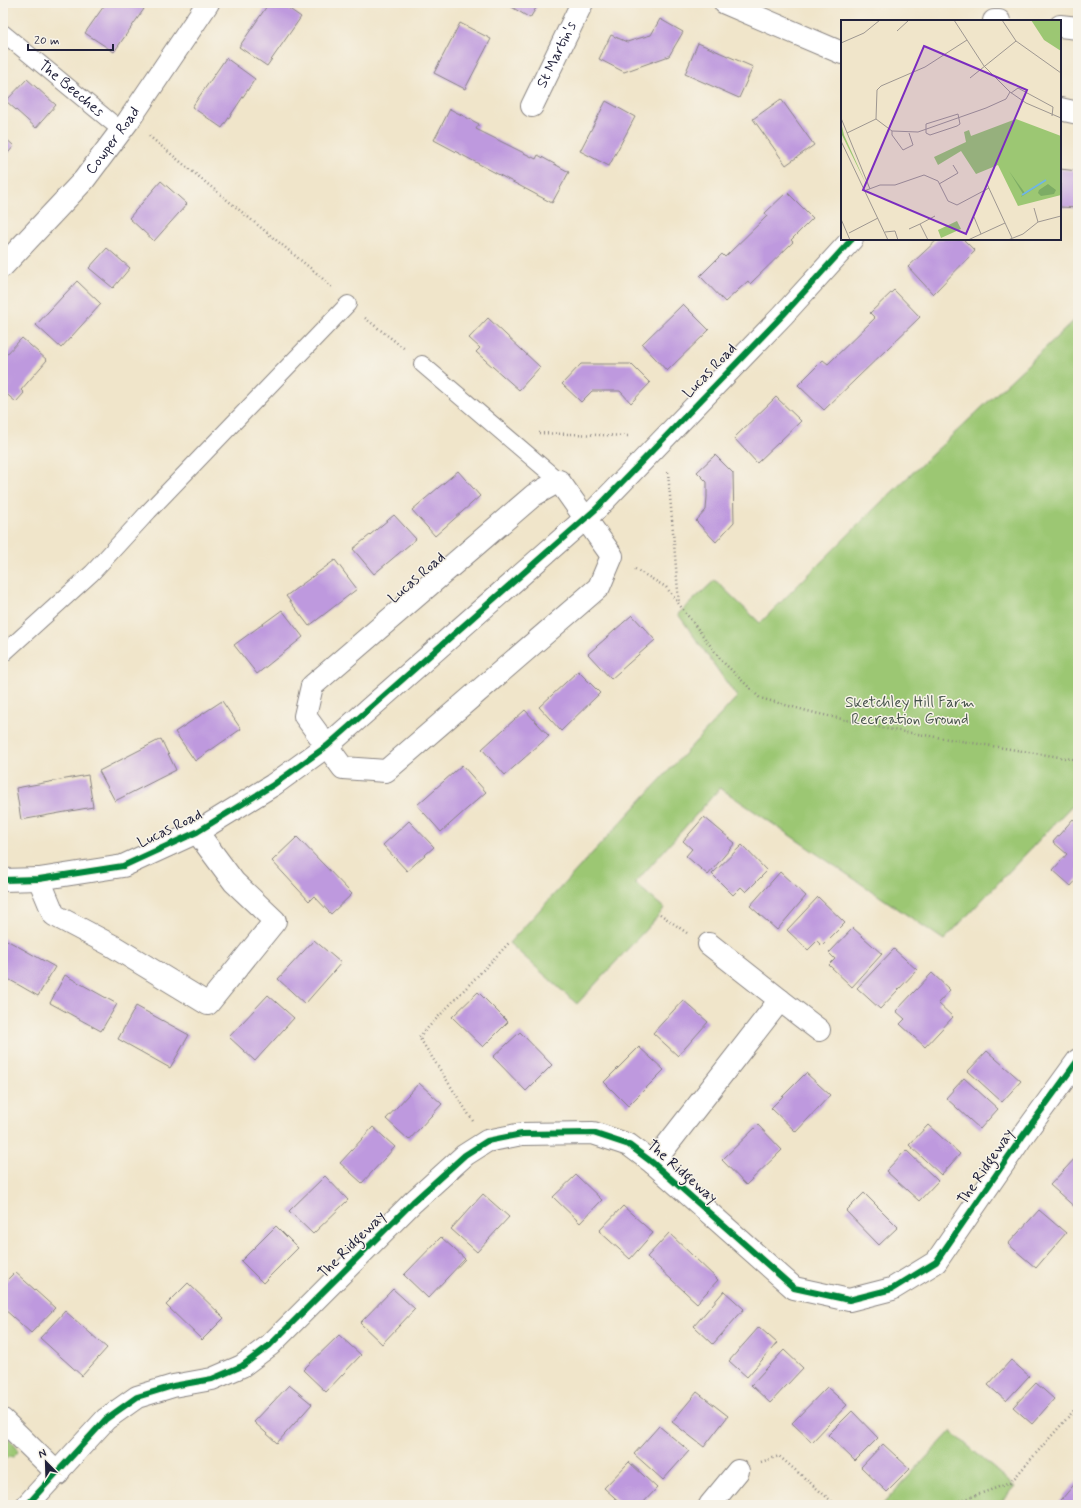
<svg xmlns="http://www.w3.org/2000/svg" width="1081" height="1508" font-family="Mynerve,sans-serif">
<style>
.green{fill:#9cc773;stroke:#5f7457}
.building{fill:#be99de}
.lines{fill:none;stroke-linecap:round;stroke-linejoin:round}
.lane-casing{stroke:#898482;stroke-width:18}
.street-casing{stroke:#898482;stroke-width:24}
.path{stroke:#898482;stroke-width:2.5;stroke-dasharray:1 3;stroke-linecap:butt}
.lane{stroke:#fff;stroke-width:16}
.street{stroke:#fff;stroke-width:22}
.cycleway-casing{stroke:#f7f3e8;stroke-width:8}
.cycleway{stroke:#00873e;stroke-width:6}
.labels{text-anchor:middle;dominant-baseline:central;stroke-width:3;stroke-linejoin:round;paint-order:stroke}
.street-label{font-size:15px;fill:#22223b;stroke:#f7f3e8}
.park-label{font-size:15px;fill:#47544c;stroke:#f7f3e8}
.inset-river{fill:none;stroke:#70b6e7;stroke-width:2}
.inset-road{fill:none;stroke:#9e9791;stroke-width:1}
.view{fill:#7b2cbf;fill-opacity:0.15;stroke:#7b2cbf;stroke-width:2}
.inset-edge{fill:none;stroke:#22223b;stroke-width:2}
</style>
<rect width="100%" height="100%" fill="#f7f3e8"/>
<filter id="ink" filterUnits="userSpaceOnUse"><feTurbulence type="fractalNoise" baseFrequency=".025" numOctaves="2"/><feDisplacementMap in="SourceGraphic" scale="8" xChannelSelector="R" yChannelSelector="G"/><feConvolveMatrix kernelMatrix="1 2 1 2 8 2 1 2 1" color-interpolation-filters="sRGB"/></filter>
<filter id="wash" filterUnits="userSpaceOnUse"><feTurbulence type="fractalNoise" baseFrequency=".012" numOctaves="4" result="noise"/><feDisplacementMap in="SourceGraphic" scale="16" xChannelSelector="R" yChannelSelector="G"/><feGaussianBlur stdDeviation="0.9" result="paint"/><feColorMatrix in="noise" values="0 0 0 0 0 0 0 0 0 0 0 0 0 0 0 0 0 1.4 0 .05"/><feComposite in="paint" operator="in"/></filter>
<g filter="url(#wash)">
<rect width="100%" height="100%" fill="#f0e5ca"/>
<g class="green">
<path d="M 1078,317 L 1078,799 L 944,940 L 720,788 L 635,883 L 664,908 L 660,914 L 577,1004 L 509,943 L 737,697 L 678,614 L 715,580 L 760,623 L 874,509 Z"/>
<path d="M 951,1431 L 1015,1487 L 998,1505 L 882,1505 Z"/>
<path d="M 3,1432 L 17,1448 L 18,1452 L 13,1457 L 3,1458 Z"/>
</g>
<g id="blocks">
<g class="building">
<path d="M 106,3 L 136,3 L 144,9 L 114,52 L 85,33 Z"/>
<path d="M 269,3 L 281,3 L 301,17 L 267,66 L 239,47 Z"/>
<path d="M 505,3 L 539,3 L 530,18 Z"/>
<path d="M 660,19 L 683,32 L 669,56 L 624,72 L 599,59 L 611,35 L 627,42 L 640,38 L 651,35 Z"/>
<path d="M 460,23 L 491,39 L 465,89 L 434,73 Z"/>
<path d="M 698,43 L 753,67 L 739,98 L 685,74 Z"/>
<path d="M 226,58 L 255,79 L 222,128 L 192,107 Z"/>
<path d="M 27,79 L 56,105 L 36,128 L 6,101 Z"/>
<path d="M 781,99 L 814,145 L 786,165 L 753,119 Z"/>
<path d="M 606,101 L 635,117 L 609,166 L 580,151 Z"/>
<path d="M 450,109 L 479,124 L 476,129 L 536,159 L 538,155 L 569,172 L 552,203 L 434,140 Z"/>
<path d="M 3,136 L 14,146 L 3,159 Z"/>
<path d="M 1060,169 L 1078,171 L 1078,208 L 1060,207 Z"/>
<path d="M 161,181 L 187,204 L 154,241 L 129,218 Z"/>
<path d="M 787,192 L 813,218 L 791,240 L 793,242 L 750,284 L 748,281 L 725,302 L 700,276 L 722,254 L 725,257 L 767,216 L 765,213 Z"/>
<path d="M 938,239 L 963,239 L 975,251 L 933,294 L 908,267 Z"/>
<path d="M 107,248 L 130,268 L 113,288 L 89,268 Z"/>
<path d="M 77,281 L 101,304 L 61,348 L 36,325 Z"/>
<path d="M 894,290 L 920,317 L 824,410 L 798,385 L 823,360 L 828,364 L 875,318 L 870,313 Z"/>
<path d="M 683,304 L 709,330 L 667,371 L 642,344 Z"/>
<path d="M 488,318 L 540,367 L 519,390 L 476,352 L 480,348 L 469,338 Z"/>
<path d="M 22,338 L 47,360 L 21,390 L 24,393 L 16,402 L 3,391 L 3,358 Z"/>
<path d="M 581,364 L 631,364 L 650,383 L 631,403 L 620,391 L 592,391 L 581,402 L 562,384 Z"/>
<path d="M 776,397 L 801,421 L 757,463 L 734,438 Z"/>
<path d="M 715,455 L 733,473 L 734,522 L 716,542 L 696,521 L 706,510 L 707,497 L 707,482 L 697,472 Z"/>
<path d="M 458,471 L 480,496 L 435,536 L 412,510 Z"/>
<path d="M 394,515 L 416,539 L 374,574 L 353,549 Z"/>
<path d="M 335,560 L 357,589 L 309,626 L 286,596 Z"/>
<path d="M 282,610 L 303,637 L 257,674 L 234,645 Z"/>
<path d="M 632,615 L 655,640 L 611,679 L 588,654 Z"/>
<path d="M 578,671 L 600,693 L 561,731 L 539,707 Z"/>
<path d="M 222,701 L 241,729 L 195,761 L 175,732 Z"/>
<path d="M 525,710 L 549,736 L 505,775 L 482,749 Z"/>
<path d="M 161,739 L 176,770 L 115,801 L 99,771 Z"/>
<path d="M 462,765 L 486,792 L 441,832 L 417,805 Z"/>
<path d="M 88,775 L 93,807 L 21,820 L 16,788 Z"/>
<path d="M 704,817 L 735,843 L 708,875 L 686,856 L 692,849 L 683,841 Z"/>
<path d="M 1073,819 L 1078,823 L 1078,878 L 1071,886 L 1053,870 L 1067,854 L 1053,842 Z"/>
<path d="M 409,821 L 434,847 L 407,871 L 383,845 Z"/>
<path d="M 297,837 L 352,894 L 331,914 L 314,896 L 309,901 L 272,861 Z"/>
<path d="M 742,845 L 767,871 L 746,892 L 741,887 L 733,895 L 712,874 Z"/>
<path d="M 780,872 L 806,896 L 777,930 L 750,906 Z"/>
<path d="M 818,897 L 845,923 L 822,946 L 817,941 L 808,950 L 787,930 Z"/>
<path d="M 853,928 L 882,954 L 852,987 L 829,965 L 835,959 L 829,953 Z"/>
<path d="M 3,938 L 55,967 L 38,996 L 3,976 Z"/>
<path d="M 314,940 L 341,963 L 305,1004 L 278,979 Z"/>
<path d="M 894,949 L 917,970 L 880,1009 L 857,988 Z"/>
<path d="M 932,973 L 950,990 L 938,1003 L 953,1017 L 925,1047 L 900,1024 L 905,1019 L 896,1011 Z"/>
<path d="M 65,975 L 117,1004 L 101,1031 L 50,1003 Z"/>
<path d="M 478,992 L 508,1022 L 483,1047 L 452,1017 Z"/>
<path d="M 268,995 L 294,1018 L 255,1061 L 229,1037 Z"/>
<path d="M 683,1000 L 708,1022 L 678,1056 L 653,1033 Z"/>
<path d="M 136,1006 L 189,1035 L 170,1068 L 118,1039 Z"/>
<path d="M 520,1032 L 552,1065 L 526,1091 L 493,1057 Z"/>
<path d="M 639,1047 L 664,1070 L 628,1106 L 604,1082 Z"/>
<path d="M 987,1051 L 1021,1081 L 1002,1102 L 968,1071 Z"/>
<path d="M 806,1073 L 830,1095 L 796,1132 L 771,1108 Z"/>
<path d="M 964,1078 L 998,1109 L 980,1129 L 946,1098 Z"/>
<path d="M 419,1083 L 442,1104 L 409,1140 L 386,1119 Z"/>
<path d="M 758,1125 L 782,1150 L 746,1185 L 722,1160 Z"/>
<path d="M 928,1125 L 960,1154 L 941,1175 L 909,1145 Z"/>
<path d="M 373,1127 L 395,1147 L 362,1183 L 340,1163 Z"/>
<path d="M 906,1150 L 938,1181 L 919,1201 L 886,1171 Z"/>
<path d="M 1078,1155 L 1078,1210 L 1050,1185 Z"/>
<path d="M 576,1175 L 602,1200 L 580,1223 L 553,1197 Z"/>
<path d="M 325,1176 L 348,1200 L 313,1234 L 289,1211 Z"/>
<path d="M 864,1193 L 898,1227 L 879,1245 L 846,1211 Z"/>
<path d="M 483,1194 L 509,1217 L 477,1252 L 451,1229 Z"/>
<path d="M 623,1206 L 653,1233 L 630,1259 L 599,1231 Z"/>
<path d="M 1039,1210 L 1066,1233 L 1036,1268 L 1008,1244 Z"/>
<path d="M 276,1226 L 298,1248 L 263,1283 L 241,1261 Z"/>
<path d="M 669,1233 L 718,1280 L 697,1303 L 647,1257 Z"/>
<path d="M 441,1237 L 465,1259 L 428,1298 L 404,1275 Z"/>
<path d="M 15,1272 L 55,1308 L 31,1333 L 3,1308 L 3,1284 Z"/>
<path d="M 188,1283 L 224,1318 L 202,1340 L 166,1305 Z"/>
<path d="M 393,1289 L 415,1309 L 382,1344 L 360,1323 Z"/>
<path d="M 724,1291 L 744,1309 L 713,1344 L 694,1326 Z"/>
<path d="M 65,1311 L 107,1348 L 82,1376 L 40,1338 Z"/>
<path d="M 759,1327 L 777,1343 L 747,1377 L 729,1361 Z"/>
<path d="M 339,1335 L 361,1355 L 326,1392 L 303,1370 Z"/>
<path d="M 784,1350 L 803,1368 L 770,1403 L 751,1385 Z"/>
<path d="M 1011,1360 L 1029,1376 L 1006,1401 L 988,1385 Z"/>
<path d="M 1036,1383 L 1054,1399 L 1032,1424 L 1013,1407 Z"/>
<path d="M 289,1385 L 312,1404 L 277,1443 L 254,1422 Z"/>
<path d="M 827,1387 L 847,1405 L 812,1442 L 792,1423 Z"/>
<path d="M 697,1392 L 728,1416 L 704,1447 L 672,1422 Z"/>
<path d="M 852,1411 L 878,1438 L 855,1461 L 828,1435 Z"/>
<path d="M 659,1426 L 689,1451 L 663,1480 L 634,1454 Z"/>
<path d="M 883,1444 L 910,1469 L 887,1492 L 861,1467 Z"/>
<path d="M 629,1462 L 657,1488 L 641,1505 L 623,1505 L 604,1488 Z"/>
<path d="M 1077,1481 L 1078,1505 L 1057,1505 Z"/>
</g>
</g>
</g>
<g filter="url(#ink)">
<use href="#blocks" fill-opacity="0" stroke="#898482" stroke-width="1"/>
<g class="lines">
<g class="lane-casing">
<g id="lane">
<path id="s1" d="M 3,33 L 121,130"/>
<path d="M 422,364 L 559,481"/>
<path d="M 3,654 L 92,573 L 149,511 L 348,304"/>
</g>
</g>
<g class="street-casing">
<g id="street">
<path d="M 725,3 L 842,53"/>
<path d="M 994,21 L 999,21"/>
<path d="M 1060,26 L 1078,28"/>
<path id="s2" d="M 532,106 L 582,3"/>
<path d="M 1060,109 L 1078,113"/>
<path id="s3" d="M 3,266 L 84,180 L 129,120 L 208,3"/>
<path d="M 559,481 L 612,556 L 599,587 L 386,771 L 343,768 L 305,716 L 312,686 L 534,495 Z"/>
<path d="M 39,879 L 54,915 L 111,945 L 208,1004 L 275,921 L 234,882 L 197,832"/>
<path d="M 3,880 L 39,879 L 123,866 L 197,832 L 273,785 L 327,746 L 596,509 L 783,315 L 852,239"/>
<path d="M 780,1000 L 819,1030"/>
<path d="M 653,1163 L 780,1000 L 709,944"/>
<path d="M 3,1420 L 58,1474"/>
<path d="M 27,1505 L 106,1419 L 137,1397 L 173,1386 L 212,1379 L 242,1366 L 270,1345 L 413,1202 L 465,1155 L 487,1141 L 522,1134 L 593,1133 L 629,1145 L 653,1163 L 794,1288 L 849,1300 L 892,1289 L 936,1262 L 1022,1137 L 1078,1060"/>
<path d="M 710,1505 L 738,1471"/>
</g>
</g>
<g class="path">
<path d="M 149,136 L 320,276 L 332,288"/>
<path d="M 365,318 L 405,349"/>
<path d="M 539,433 L 630,436"/>
<path d="M 668,472 L 679,603"/>
<path d="M 635,569 L 666,587 L 722,661 L 760,698 L 815,713 L 887,729 L 1078,760"/>
<path d="M 660,914 L 687,933"/>
<path d="M 473,1121 L 419,1037 L 509,943"/>
<path d="M 761,1462 L 779,1456 L 836,1505"/>
<path d="M 949,1505 L 1010,1483 L 1078,1406"/>
</g>
<use href="#lane" class="lane"/>
<use href="#street" class="street"/>
<g class="cycleway-casing">
<g id="cycleway">
<path d="M 3,880 L 39,879 L 123,866 L 197,832 L 273,785 L 327,746 L 596,509 L 783,315 L 852,239"/>
<path d="M 27,1505 L 106,1419 L 137,1397 L 173,1386 L 212,1379 L 242,1366 L 270,1345 L 413,1202 L 465,1155 L 487,1141 L 522,1134 L 593,1133 L 629,1145 L 653,1163 L 794,1288 L 849,1300 L 892,1289 L 936,1262 L 1022,1137 L 1078,1060"/>
</g>
</g>
<use href="#cycleway" class="cycleway"/>
</g>
</g>
<g class="labels">
<g class="street-label">
<text stroke="none"><textPath href="#s2" startOffset="57">St Martin's</textPath></text>
<text stroke="none"><textPath href="#s1" startOffset="88">The Beeches</textPath></text>
<text stroke="none"><textPath href="#s3" startOffset="167">Cowper Road</textPath></text>
<text transform="translate(710 371) rotate(-46)">Lucas Road</text>
<text transform="translate(417 578) rotate(-41)">Lucas Road</text>
<text transform="translate(170 829) rotate(-26)">Lucas Road</text>
<text transform="translate(986 1167) rotate(-56)">The Ridgeway</text>
<text transform="translate(682 1172) rotate(41)">The Ridgeway</text>
<text transform="translate(352 1245) rotate(-45)">The Ridgeway</text>
</g>
<g class="park-label">
<text x="910" y="703">Sketchley Hill Farm<tspan x="910" dy="17">Recreation Ground</tspan></text>
</g>
</g>
<g transform="translate(841 20)">
<rect width="220" height="220" fill="#f0e5ca"/>
<path d="M 190,0 L 220,0 L 220,31 L 203,20 ZM 175,99 L 220,116 L 220,175 L 177,186 L 157,145 L 135,154 L 120,131 L 97,145 L 93,137 L 125,122 L 123,112 L 128,110 L 130,116 ZM 0,102 L 3,115 L 26,166 L 0,113 ZM 116,201 L 120,209 L 100,218 L 97,210 Z" fill="#9cc773"/>
<path d="M 168,151 L 184,173 L 206,160 L 180,177 L 182,174 ZM 207,164 L 215,170 L 213,174 L 200,176 L 197,173 L 198,170 Z" fill="#7dac65"/>
<path class="inset-river" d="M 181,175 L 205,160"/>
<path class="inset-road" d="M 113,0 L 143,46 L 169,72 L 185,83 L 220,98M 161,0 L 175,21 L 220,53M 56,11 L 68,0M 0,23 L 23,13 L 39,0M 129,58 L 175,21M 170,73 L 177,68 L 212,87 L 211,96M 117,94 L 119,104 L 116,106 L 89,115 L 85,113 L 85,104 ZM 0,98 L 29,169M 35,99 L 51,111 L 77,112 L 145,88 L 165,79 L 169,72M 51,111 L 51,115 L 62,130 L 72,125 L 68,113M 6,113 L 35,99 L 36,70 L 40,66 L 84,47 L 126,20M 0,121 L 47,220M 98,164 L 117,153 L 112,145M 146,164 L 171,218M 23,171 L 39,165 L 54,165 L 83,155 L 97,161 L 107,181 L 116,185 L 148,168M 193,188 L 197,202M 133,197 L 140,214M 0,199 L 9,220M 68,209 L 79,204M 44,212 L 54,211 L 57,220M 8,213 L 37,198M 87,220 L 79,204 L 94,196M 127,220 L 164,203M 167,220 L 182,214 L 197,202 L 220,196"/>
<path class="view" d="M 83,26 L 186,70 L 125,214 L 22,170 Z"/>
<rect width="220" height="220" class="inset-edge"/>
</g>
<rect width="1081" height="1508" fill="none" stroke="#f7f3e8" stroke-width="16"/>
<g transform="translate(46 1462) rotate(337)" stroke="#f7f3e8" stroke-width="3" paint-order="stroke">
<path d="M0-3L7 15L0 10L-7 15Z" fill="#22223b"/>
<text y="-6" font-size="11" font-weight="bold" text-anchor="middle" fill="#22223b">N</text>
</g>
<path d="M28 44v6h85v-6" fill="none" stroke="#22223b" stroke-width="2"/>
<text x="34" y="44" font-size="12" fill="#22223b" stroke="#f7f3e8" stroke-width="3" paint-order="stroke">20 m</text>
</svg>
